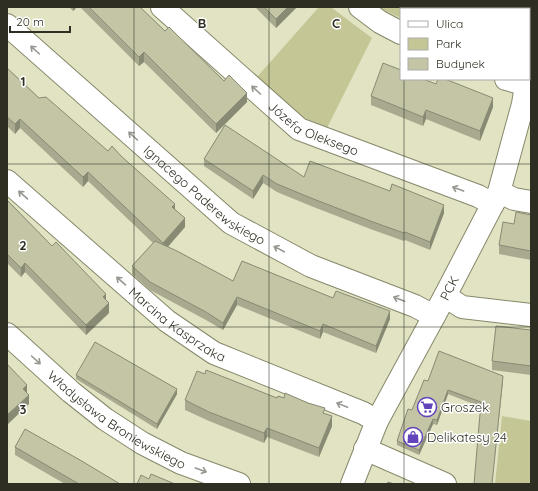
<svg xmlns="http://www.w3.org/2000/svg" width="538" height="491" font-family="Quicksand,sans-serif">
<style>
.green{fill:#c4c795}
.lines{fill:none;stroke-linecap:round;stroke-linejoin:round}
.minor-casing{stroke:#86886a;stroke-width:24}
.minor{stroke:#fff;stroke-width:22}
.wall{fill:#a8a98e}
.shaded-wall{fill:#888a74}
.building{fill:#c3c5a5;stroke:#888a74}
.oneway{stroke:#969790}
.grid{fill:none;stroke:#2e2f22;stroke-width:1;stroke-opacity:0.55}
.labels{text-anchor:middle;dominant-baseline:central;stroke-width:3;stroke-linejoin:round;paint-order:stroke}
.street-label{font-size:13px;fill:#2e2f22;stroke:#fff}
.poi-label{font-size:13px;fill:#2e2f22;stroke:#fff;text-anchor:start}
.grid-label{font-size:13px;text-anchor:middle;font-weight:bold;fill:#2e2f22;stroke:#fff;stroke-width:3;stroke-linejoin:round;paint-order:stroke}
</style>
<rect width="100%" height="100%" fill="#e1e3c3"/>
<g class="green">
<path d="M 319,7 L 331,7 L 344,17 L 372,38 L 327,128 L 298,115 L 257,77 Z"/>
<path d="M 376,7 L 531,7 L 531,72 L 529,72 L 529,9 L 401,9 L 401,18 Z"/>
<path d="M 502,416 L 531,421 L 531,484 L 495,484 Z"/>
</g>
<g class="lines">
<g class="minor-casing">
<g id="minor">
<path id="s1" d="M 162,7 L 299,129 L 478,196 L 493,204"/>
<path d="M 360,7 L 380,22 L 401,33"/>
<path id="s2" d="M 7,25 L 231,223 L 311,266 L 415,306 L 434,316"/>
<path d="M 506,79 L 531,86"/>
<path id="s3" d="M 7,181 L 167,321 L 214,353 L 363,413 L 377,421"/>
<path d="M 499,192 L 514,199 L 531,202"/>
<path d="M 445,296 L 462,307 L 531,315"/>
<path id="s4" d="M 7,334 L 71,392 L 105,419 L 142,443 L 181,463 L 239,484"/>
<path d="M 365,449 L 445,484"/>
<path id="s5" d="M 352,484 L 377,421 L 445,296 L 499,192 L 523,104 L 526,85"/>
</g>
</g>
<use href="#minor" class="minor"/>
</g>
<g class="wall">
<path d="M 69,7 L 77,7 L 73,11 Z"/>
<path d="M 80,7 L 140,7 L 165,31 L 224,81 L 247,102 L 216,133 L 144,62 L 139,66 Z"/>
<path d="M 255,7 L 297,7 L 276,28 Z"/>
<path d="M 7,68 L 39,98 L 108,151 L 121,156 L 175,209 L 185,227 L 168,247 L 233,281 L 333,298 L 390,319 L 376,353 L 323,332 L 320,339 L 237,305 L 223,330 L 206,320 L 150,290 L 132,274 L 132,266 L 153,243 L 88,181 L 83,187 L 20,128 L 15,134 L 7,126 Z"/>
<path d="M 371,96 L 493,107 L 480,141 L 426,119 L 423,126 L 371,105 Z"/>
<path d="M 204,159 L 304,177 L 444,213 L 430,250 L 405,240 L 404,241 L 373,230 L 311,206 L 277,192 L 263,183 L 253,199 L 204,166 Z"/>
<path d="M 7,200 L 106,301 L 109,313 L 86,335 L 25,272 L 21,277 L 7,263 Z"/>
<path d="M 531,215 L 531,260 L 499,254 L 499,245 Z"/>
<path d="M 531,330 L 531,375 L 492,370 L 492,361 Z"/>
<path d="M 205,374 L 325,414 L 332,426 L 319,457 L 267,437 L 264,443 L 209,421 L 185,410 L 185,400 Z"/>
<path d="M 76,375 L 177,394 L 157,429 L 76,379 Z"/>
<path d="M 428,381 L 503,381 L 481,407 L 448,394 L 437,425 L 433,424 L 419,455 L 397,445 L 397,441 Z"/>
<path d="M 15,447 L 120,484 L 65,484 L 15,455 Z"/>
</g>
<g class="shaded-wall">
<path d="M 73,7 L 77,7 L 73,11 Z"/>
<path d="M 288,7 L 297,7 L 276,28 L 276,19 Z"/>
<path d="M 144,52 L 144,62 L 139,66 L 139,57 Z"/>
<path d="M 247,93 L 247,102 L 216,133 L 216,124 Z"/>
<path d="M 493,98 L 493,107 L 480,141 L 480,131 Z"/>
<path d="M 426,110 L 426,119 L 423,126 L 423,117 Z"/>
<path d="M 20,119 L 20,128 L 15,134 L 15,124 Z"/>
<path d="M 88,172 L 88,181 L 83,187 L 83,177 Z"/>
<path d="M 263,175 L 263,183 L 253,199 L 253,191 Z"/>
<path d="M 175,204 L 175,213 L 172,207 Z"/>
<path d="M 444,205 L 444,213 L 430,250 L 430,242 Z"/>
<path d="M 185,218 L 185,227 L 163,252 L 163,243 Z"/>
<path d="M 25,263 L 25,272 L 21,277 L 21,268 Z"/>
<path d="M 106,294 L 106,304 L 103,297 Z"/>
<path d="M 237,297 L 237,305 L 223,330 L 223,323 Z"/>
<path d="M 109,303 L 109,313 L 86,335 L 86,325 Z"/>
<path d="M 390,311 L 390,319 L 376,353 L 376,346 Z"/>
<path d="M 323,324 L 323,332 L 320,339 L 320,331 Z"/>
<path d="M 503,376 L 503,381 L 492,484 Z"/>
<path d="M 27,385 L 27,395 L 23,389 Z"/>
<path d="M 177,389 L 177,394 L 157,429 L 157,424 Z"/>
<path d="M 448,390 L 448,394 L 437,425 L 437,420 Z"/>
<path d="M 29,395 L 29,404 L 7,425 L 7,415 Z"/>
<path d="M 332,416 L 332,426 L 319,457 L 319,448 Z"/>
<path d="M 433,419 L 433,424 L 419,455 L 419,450 Z"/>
<path d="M 267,428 L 267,437 L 264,443 L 264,433 Z"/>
</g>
<g class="building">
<path d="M 89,7 L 140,7 L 165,31 L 169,27 L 224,81 L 229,75 L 247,93 L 216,124 L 144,52 L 139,57 Z"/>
<path d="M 264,7 L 288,7 L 276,19 Z"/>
<path d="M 383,63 L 401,70 L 401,79 L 423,79 L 436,84 L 438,79 L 445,79 L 493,98 L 480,131 L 426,110 L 423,117 L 371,96 Z"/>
<path d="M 7,68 L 39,98 L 46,97 L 108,151 L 112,146 L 121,156 L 175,204 L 172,207 L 185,218 L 163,243 L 88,172 L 83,177 L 20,119 L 15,124 L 7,117 Z"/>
<path d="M 225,125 L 304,177 L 310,161 L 390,191 L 392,184 L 444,205 L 430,242 L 405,232 L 404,233 L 373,222 L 311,198 L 277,184 L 263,175 L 253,191 L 204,159 Z"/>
<path d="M 7,200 L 52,246 L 56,242 L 106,294 L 103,297 L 109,303 L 86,325 L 25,263 L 21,268 L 7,254 Z"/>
<path d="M 516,212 L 531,215 L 531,251 L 499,245 L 503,222 L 514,224 Z"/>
<path d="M 155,241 L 177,251 L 233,281 L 242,261 L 333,298 L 336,291 L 390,311 L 376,346 L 323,324 L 320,331 L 237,297 L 223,323 L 206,312 L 150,282 L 132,266 Z"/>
<path d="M 496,326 L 531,330 L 531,366 L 492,361 Z"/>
<path d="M 95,342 L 177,389 L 157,424 L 76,375 Z"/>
<path d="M 439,351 L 503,376 L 492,484 L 474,484 L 481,402 L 448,390 L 437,420 L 433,419 L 419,450 L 397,441 L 408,409 L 412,410 L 424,380 L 428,381 Z"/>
<path d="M 7,364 L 27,385 L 23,389 L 29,395 L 7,415 Z"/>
<path d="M 206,370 L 277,398 L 278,396 L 284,398 L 285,393 L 308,403 L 325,408 L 323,413 L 332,416 L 319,448 L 267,428 L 264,433 L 209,412 L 185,400 L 197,371 L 205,374 Z"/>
<path d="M 25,429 L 80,460 L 120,484 L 79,484 L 15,447 Z"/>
<path d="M 151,474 L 175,484 L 137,484 L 141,475 L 149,479 Z"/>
<path d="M 388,482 L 394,484 L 387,484 Z"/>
</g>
<defs><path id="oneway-shaft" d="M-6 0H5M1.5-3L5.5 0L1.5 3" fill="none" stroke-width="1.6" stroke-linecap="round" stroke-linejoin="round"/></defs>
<g class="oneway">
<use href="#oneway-shaft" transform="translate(35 50) rotate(-138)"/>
<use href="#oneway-shaft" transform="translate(256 90) rotate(-138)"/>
<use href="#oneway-shaft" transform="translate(133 136) rotate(-138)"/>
<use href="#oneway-shaft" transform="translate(458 189) rotate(-160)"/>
<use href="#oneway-shaft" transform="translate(23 195) rotate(-139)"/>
<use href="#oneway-shaft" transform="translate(279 249) rotate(-152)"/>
<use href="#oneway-shaft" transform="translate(121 281) rotate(-139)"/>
<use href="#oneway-shaft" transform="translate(399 299) rotate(-159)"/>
<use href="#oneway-shaft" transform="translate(36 360) rotate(42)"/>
<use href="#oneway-shaft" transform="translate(342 405) rotate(-158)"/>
<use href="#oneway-shaft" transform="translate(201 470) rotate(20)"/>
</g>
<path class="grid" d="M 134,7 L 134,484M 269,7 L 269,484M 404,7 L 404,9M 404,79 L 404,484M 7,164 L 531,164M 7,327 L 531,327"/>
<defs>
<g id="supermarket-ring" transform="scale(1)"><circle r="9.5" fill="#fff" stroke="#6343bc" stroke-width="1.5"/><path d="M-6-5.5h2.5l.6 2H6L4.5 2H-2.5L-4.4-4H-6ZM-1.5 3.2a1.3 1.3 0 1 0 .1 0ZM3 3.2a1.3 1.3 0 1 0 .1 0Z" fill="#6343bc"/></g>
<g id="shop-ring" transform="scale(1)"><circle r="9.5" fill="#fff" stroke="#6343bc" stroke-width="1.5"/><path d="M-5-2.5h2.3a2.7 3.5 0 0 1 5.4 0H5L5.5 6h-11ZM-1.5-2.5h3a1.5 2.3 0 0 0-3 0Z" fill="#6343bc"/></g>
</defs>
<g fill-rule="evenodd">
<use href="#supermarket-ring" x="427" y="407"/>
<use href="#shop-ring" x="413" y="437"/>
</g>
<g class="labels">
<g class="street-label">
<text stroke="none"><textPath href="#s1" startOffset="196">Józefa Oleksego</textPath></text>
<text stroke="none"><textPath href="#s2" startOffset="261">Ignacego Paderewskiego</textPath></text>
<text stroke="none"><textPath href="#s5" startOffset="219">PCK</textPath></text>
<text stroke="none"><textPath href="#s3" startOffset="223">Marcina Kasprzaka</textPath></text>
<text stroke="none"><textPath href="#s4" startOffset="140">Władysława Broniewskiego</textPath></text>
</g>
<g class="poi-label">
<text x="441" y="407">Groszek</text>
<text x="427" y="437">Delikatesy 24</text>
</g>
</g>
<g class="grid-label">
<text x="202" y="28">B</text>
<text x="336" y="28">C</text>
<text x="23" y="86">1</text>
<text x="23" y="250">2</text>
<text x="23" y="414">3</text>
</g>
<rect width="538" height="491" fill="none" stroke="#2e2f22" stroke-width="16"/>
<rect x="400" y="8" width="130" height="72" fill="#ffffff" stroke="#abaca7"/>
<rect x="408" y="21" width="20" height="6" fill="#ffffff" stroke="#abaca7"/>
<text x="436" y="28" font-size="12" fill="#2e2f22">Ulica</text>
<rect x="408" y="38" width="20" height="12" fill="#c4c795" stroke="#abaca7"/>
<text x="436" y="48" font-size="12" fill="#2e2f22">Park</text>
<rect x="408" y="58" width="20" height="12" fill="#c3c5a5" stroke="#abaca7"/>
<text x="436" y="68" font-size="12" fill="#2e2f22">Budynek</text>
<path d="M10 26v6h60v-6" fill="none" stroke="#2e2f22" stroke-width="2"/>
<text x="16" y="26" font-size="12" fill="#2e2f22" stroke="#ffffff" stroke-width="3" paint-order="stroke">20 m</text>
</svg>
